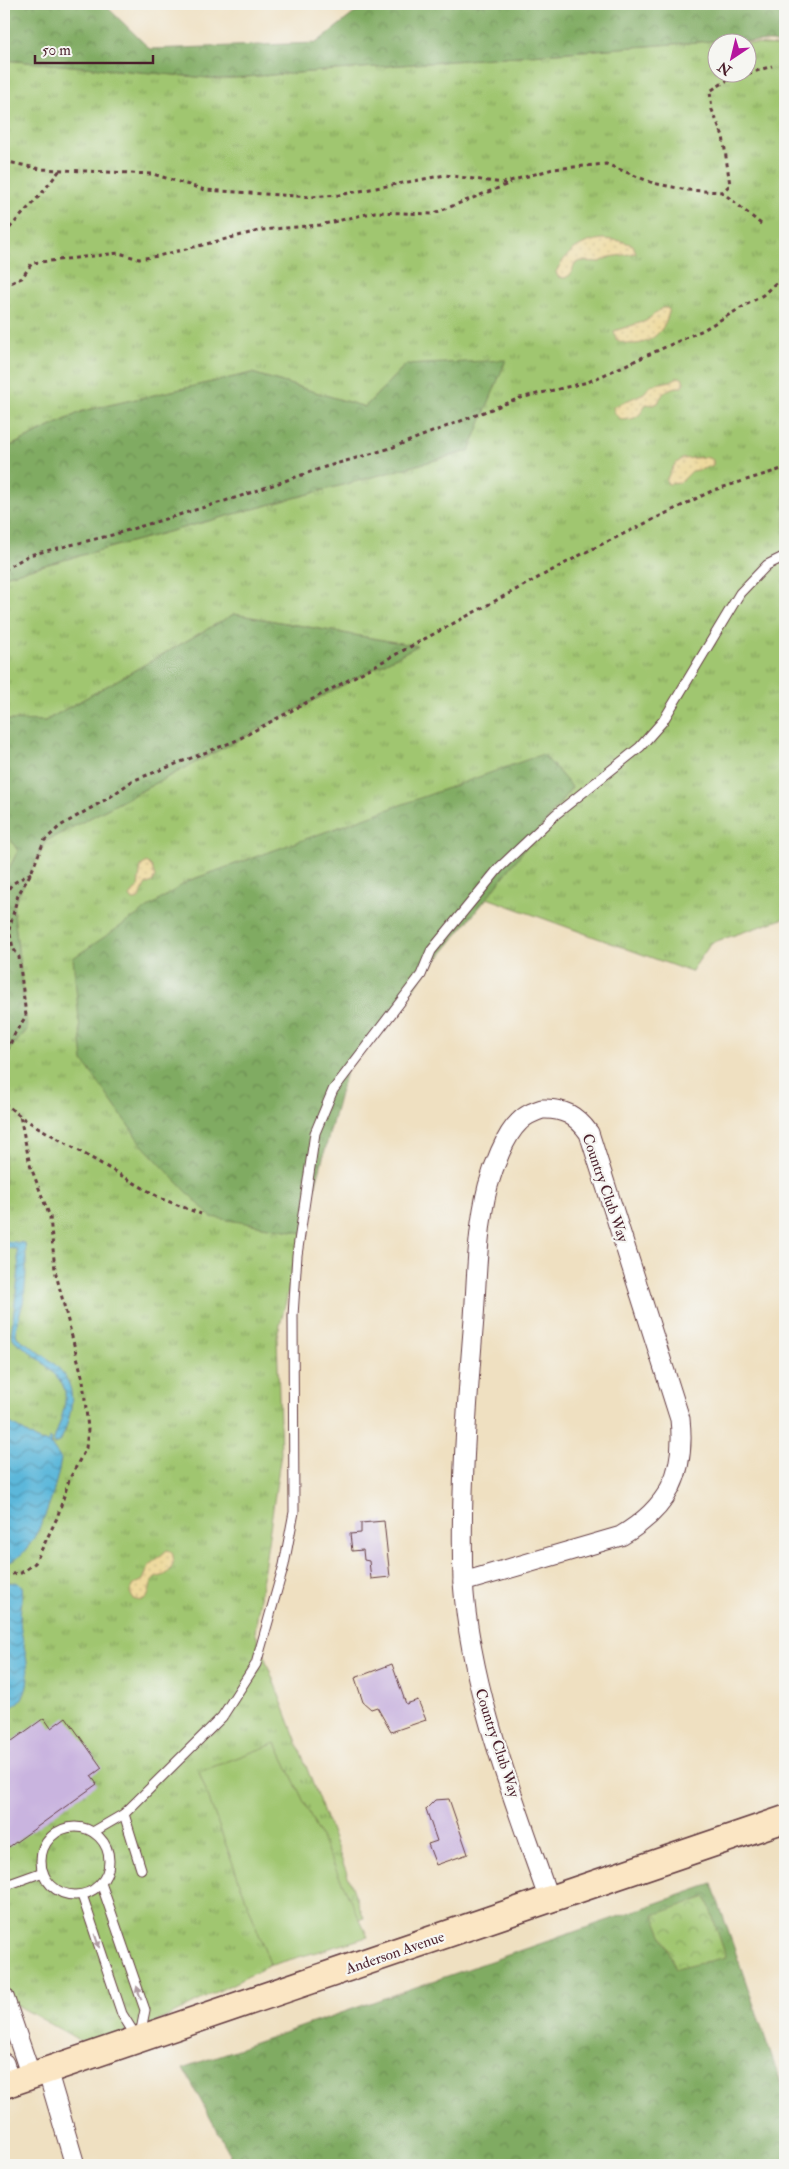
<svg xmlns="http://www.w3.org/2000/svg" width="789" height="2169" font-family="'IM FELL Double Pica',serif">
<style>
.grass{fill:url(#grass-tufts);stroke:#75724e}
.forest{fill:url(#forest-crowns);stroke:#656546}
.sand{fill:url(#sand-dots);stroke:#9c7c64}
.park{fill:url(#park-crowns);stroke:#75724e}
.pitch{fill:#a0c670;stroke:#75724e}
.water{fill:url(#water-waves);stroke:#536b82}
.building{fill:#c9b4df}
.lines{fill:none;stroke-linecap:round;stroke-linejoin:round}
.service-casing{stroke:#633c42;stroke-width:11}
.minor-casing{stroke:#633c42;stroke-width:21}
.secondary-casing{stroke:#633c42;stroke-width:29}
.path{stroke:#633c42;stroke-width:3;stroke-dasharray:4 4;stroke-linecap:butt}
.service{stroke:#fff;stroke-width:9}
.minor{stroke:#fff;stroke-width:19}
.secondary{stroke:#fbe6c4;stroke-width:26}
.oneway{fill:#ae9aa0}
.labels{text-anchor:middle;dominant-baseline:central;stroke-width:4.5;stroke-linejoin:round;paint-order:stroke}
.street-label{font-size:15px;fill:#4a1f2b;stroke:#f6f6f2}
</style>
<defs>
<pattern id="grass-tufts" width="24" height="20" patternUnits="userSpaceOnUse" patternTransform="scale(1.25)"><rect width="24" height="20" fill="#a0c670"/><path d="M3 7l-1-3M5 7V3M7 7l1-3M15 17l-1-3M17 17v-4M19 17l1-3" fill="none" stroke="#84a05c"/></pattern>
<pattern id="forest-crowns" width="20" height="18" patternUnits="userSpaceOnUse" patternTransform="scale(1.25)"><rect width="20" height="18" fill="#80ab62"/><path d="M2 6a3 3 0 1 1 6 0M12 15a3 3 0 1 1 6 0" fill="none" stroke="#6b8b51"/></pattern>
<pattern id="sand-dots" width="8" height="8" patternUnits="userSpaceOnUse" patternTransform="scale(1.25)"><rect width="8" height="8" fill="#eeda9e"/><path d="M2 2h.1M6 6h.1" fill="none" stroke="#cebb88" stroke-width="1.8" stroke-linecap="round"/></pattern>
<pattern id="park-crowns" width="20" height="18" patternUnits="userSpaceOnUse" patternTransform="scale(1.25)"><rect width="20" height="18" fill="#a0c670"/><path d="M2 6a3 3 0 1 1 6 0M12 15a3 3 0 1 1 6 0" fill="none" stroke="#84a05c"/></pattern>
<pattern id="water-waves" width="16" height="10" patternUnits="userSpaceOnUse" patternTransform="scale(1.25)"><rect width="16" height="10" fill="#5cb7da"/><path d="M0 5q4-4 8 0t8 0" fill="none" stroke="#4e94b1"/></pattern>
</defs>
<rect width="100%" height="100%" fill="#f6f6f2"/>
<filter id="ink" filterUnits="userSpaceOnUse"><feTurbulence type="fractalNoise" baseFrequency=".02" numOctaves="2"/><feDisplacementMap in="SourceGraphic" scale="10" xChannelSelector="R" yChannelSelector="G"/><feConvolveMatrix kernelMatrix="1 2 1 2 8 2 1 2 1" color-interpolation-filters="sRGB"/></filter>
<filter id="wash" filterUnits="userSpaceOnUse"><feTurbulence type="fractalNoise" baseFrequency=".0096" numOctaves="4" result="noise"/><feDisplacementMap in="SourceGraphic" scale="20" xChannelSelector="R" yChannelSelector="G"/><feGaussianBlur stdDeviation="1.12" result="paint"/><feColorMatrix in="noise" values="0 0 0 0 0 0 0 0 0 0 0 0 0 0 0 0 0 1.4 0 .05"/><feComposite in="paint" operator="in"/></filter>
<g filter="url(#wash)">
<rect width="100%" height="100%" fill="#efe0c1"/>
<g class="grass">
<path d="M 711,41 L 738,42 L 716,42 L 716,72 L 746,72 L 747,43 L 785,47 L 785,918 L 711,943 L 691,972 L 487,898 L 572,787 L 543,755 L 188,881 L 303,1233 L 277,1337 L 281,1453 L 255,1632 L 364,1918 L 99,2051 L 4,1998 L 4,1056 L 27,1030 L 13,905 L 46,841 L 417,646 L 234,614 L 45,721 L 4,720 L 4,576 L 469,451 L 505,361 L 405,365 L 365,407 L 252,373 L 83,411 L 4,449 L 4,60 L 220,79 Z"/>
<path d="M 4,829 L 18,851 L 4,878 Z"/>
</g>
<g class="forest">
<path d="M 4,4 L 104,4 L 150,49 L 316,43 L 366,4 L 785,4 L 785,45 L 772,42 L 711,41 L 220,79 L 4,60 Z"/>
<path d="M 506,360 L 469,451 L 4,576 L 4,449 L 83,411 L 252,373 L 365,407 L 405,365 Z"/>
<path d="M 234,614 L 417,646 L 46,841 L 13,905 L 27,1030 L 4,1056 L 4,878 L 18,851 L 4,829 L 4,720 L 45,721 Z"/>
<path d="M 543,754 L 572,787 L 487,898 L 346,1071 L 303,1233 L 211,1217 L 142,1145 L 83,1061 L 73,958 L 188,881 Z"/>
<path d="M 712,1884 L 785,2095 L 785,2165 L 229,2165 L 230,2154 L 183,2068 Z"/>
</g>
<g class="sand">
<path d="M 604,239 L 621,241 L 633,245 L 636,253 L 610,257 L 600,262 L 581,261 L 575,264 L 570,275 L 565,278 L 558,277 L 556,272 C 567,251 581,241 604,239 Z"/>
<path d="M 662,308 L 667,308 L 669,310 C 666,336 639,353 616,339 L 614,331 L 646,321 Z"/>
<path d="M 678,377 L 682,378 L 684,382 L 682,387 C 670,386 662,392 658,403 L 653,405 L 646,404 C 644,407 642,412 639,415 C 629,423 615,421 613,407 L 644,393 L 651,385 L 671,381 Z"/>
<path d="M 706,457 L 713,460 L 713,465 L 703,469 L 692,471 L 680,483 L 668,484 L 666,480 L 675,464 L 682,459 Z"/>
<path d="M 147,862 L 152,867 L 155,877 L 152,882 L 145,885 C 141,891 143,901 133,900 L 130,896 L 138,887 L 141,866 Z"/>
<path d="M 167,1550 L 171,1551 C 176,1559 173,1570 165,1575 C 161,1577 157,1576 154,1579 C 146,1586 154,1606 133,1599 L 130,1592 L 134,1585 L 143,1580 L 149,1566 Z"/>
</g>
<path class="park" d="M 706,1897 L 726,1957 L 676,1969 L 654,1915 Z"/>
<path class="pitch" d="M 276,1743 L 368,1937 L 268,1966 L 270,1964 L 199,1772 Z"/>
<g class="water">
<path d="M 4,1241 L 25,1243 C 27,1263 26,1279 24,1298 C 22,1311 14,1325 17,1337 C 65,1369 87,1382 60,1442 L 53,1444 C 57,1428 67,1409 65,1392 C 64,1377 27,1349 15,1341 L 11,1335 L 19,1269 L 17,1249 L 4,1248 Z"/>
<path d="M 4,1419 L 39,1441 L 48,1442 L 50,1438 L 52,1440 L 51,1445 L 61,1459 C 57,1486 35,1562 4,1563 Z"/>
<path d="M 16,1582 L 22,1586 C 24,1597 20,1607 20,1618 C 20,1642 38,1680 20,1701 C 16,1705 9,1708 4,1712 L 4,1583 Z"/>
</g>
<g id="blocks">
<g class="building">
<path d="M 384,1521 L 390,1577 L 371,1579 L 369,1561 L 364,1560 L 363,1550 L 352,1551 L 350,1534 L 361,1533 L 361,1523 Z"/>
<path d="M 392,1664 L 406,1704 L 418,1700 L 426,1720 L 391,1732 L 377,1707 L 371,1709 L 363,1702 L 355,1678 Z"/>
<path d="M 66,1717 L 102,1768 L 91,1776 L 97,1784 L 9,1847 L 4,1840 L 4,1734 L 6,1732 L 12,1741 L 44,1718 L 51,1728 Z"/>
<path d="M 449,1799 L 468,1854 L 436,1865 L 428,1844 L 437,1841 L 426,1809 L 435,1800 Z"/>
</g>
</g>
</g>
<g filter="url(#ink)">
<use href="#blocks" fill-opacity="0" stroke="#633c42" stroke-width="1"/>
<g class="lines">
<g class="service-casing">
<g id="service">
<circle cx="75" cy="1861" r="34"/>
<path d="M 93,1832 L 124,1814"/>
<path d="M 141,1869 L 124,1814 L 222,1717 L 256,1664 L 284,1565 L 294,1512 L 293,1316 L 297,1255 L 315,1133 L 333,1090 L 421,975 L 431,951 L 499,868 L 556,814 L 640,747 L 663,721 L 740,593 L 767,565 L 785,556"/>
<path d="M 101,1883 L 145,2010 L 140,2035"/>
<path d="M 4,1886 L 43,1872"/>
<path d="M 82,1895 L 122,2014 L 137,2038"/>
</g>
</g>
<g class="minor-casing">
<g id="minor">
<path d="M 542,1109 C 563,1108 576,1115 589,1133 L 680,1419 C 686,1474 668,1508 621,1536 L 463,1582 C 460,1494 467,1405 474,1318 C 477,1274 477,1229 488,1186 C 493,1168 505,1135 519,1122 C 525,1115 533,1112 542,1109 Z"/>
<path d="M 463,1582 C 471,1693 513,1796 549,1900"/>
<path d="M 4,1997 L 31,2076"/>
<path d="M 4,2063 L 10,2083"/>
<path d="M 47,2070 L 75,2165"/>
</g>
</g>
<g class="secondary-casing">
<path id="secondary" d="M 4,2085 L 785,1819"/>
</g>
<g class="path">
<path d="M 4,161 L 40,169 L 153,174 L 205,190 L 311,197 L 339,195 L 445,175 L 503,183 L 553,169 L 606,164 L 653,183 L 687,190 L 722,192"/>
<path d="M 761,224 L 722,192 L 730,185 L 723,136 L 712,110 L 710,91 L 728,80 L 772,66"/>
<path d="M 4,234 L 42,193 L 60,170"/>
<path d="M 4,286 L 22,278 L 32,263 L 119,253 L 139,259 L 158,256 L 262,230 L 320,225 L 375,212 L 432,214 L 511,183"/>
<path d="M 4,570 L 29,555 L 112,535 L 238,497 L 325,467 L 391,448 L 520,398 L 588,382 L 703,330 L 763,295 L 784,275"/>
<path d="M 4,895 L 12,884 L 31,873"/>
<path d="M 4,1033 L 9,1046"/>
<path d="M 4,1058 L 15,1033 L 26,1016 L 19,957 L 13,948 L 9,930 L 18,895 L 31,873 L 44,841 L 60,826 L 110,797 L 132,781 L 235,741 L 586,552 L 714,490 L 785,468"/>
<path d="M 4,1103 L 24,1119 L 162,1199 L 201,1214"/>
<path d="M 4,1575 L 21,1573 L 35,1563 L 57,1518 L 69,1480 L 86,1448 L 88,1429 L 83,1380 L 55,1270 L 50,1217 L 30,1165 L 20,1116"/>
</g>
<use href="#service" class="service"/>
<use href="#minor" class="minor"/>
<use href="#secondary" class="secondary"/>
</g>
<defs><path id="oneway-solid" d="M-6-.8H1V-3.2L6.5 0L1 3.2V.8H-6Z" transform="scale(1.25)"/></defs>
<g class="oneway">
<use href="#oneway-solid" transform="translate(97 1941) rotate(71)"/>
<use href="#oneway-solid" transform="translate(139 1993) rotate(-109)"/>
</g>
</g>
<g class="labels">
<g class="street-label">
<text transform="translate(605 1188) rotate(71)">Country Club Way</text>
<text transform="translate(497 1743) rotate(72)">Country Club Way</text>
<text transform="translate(395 1953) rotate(-19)">Anderson Avenue</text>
</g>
</g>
<rect width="789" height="2169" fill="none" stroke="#f6f6f2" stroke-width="20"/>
<g transform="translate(732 58) rotate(215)"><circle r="24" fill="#f6f6f2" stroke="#b1a0a2"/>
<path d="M0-4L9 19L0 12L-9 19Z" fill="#b5179e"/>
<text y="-8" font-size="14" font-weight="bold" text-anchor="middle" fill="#4a1f2b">N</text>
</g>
<path d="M35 55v8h118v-8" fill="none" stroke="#4a1f2b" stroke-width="2.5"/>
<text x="42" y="55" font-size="15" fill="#4a1f2b" stroke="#f6f6f2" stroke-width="4" paint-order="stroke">50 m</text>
</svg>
